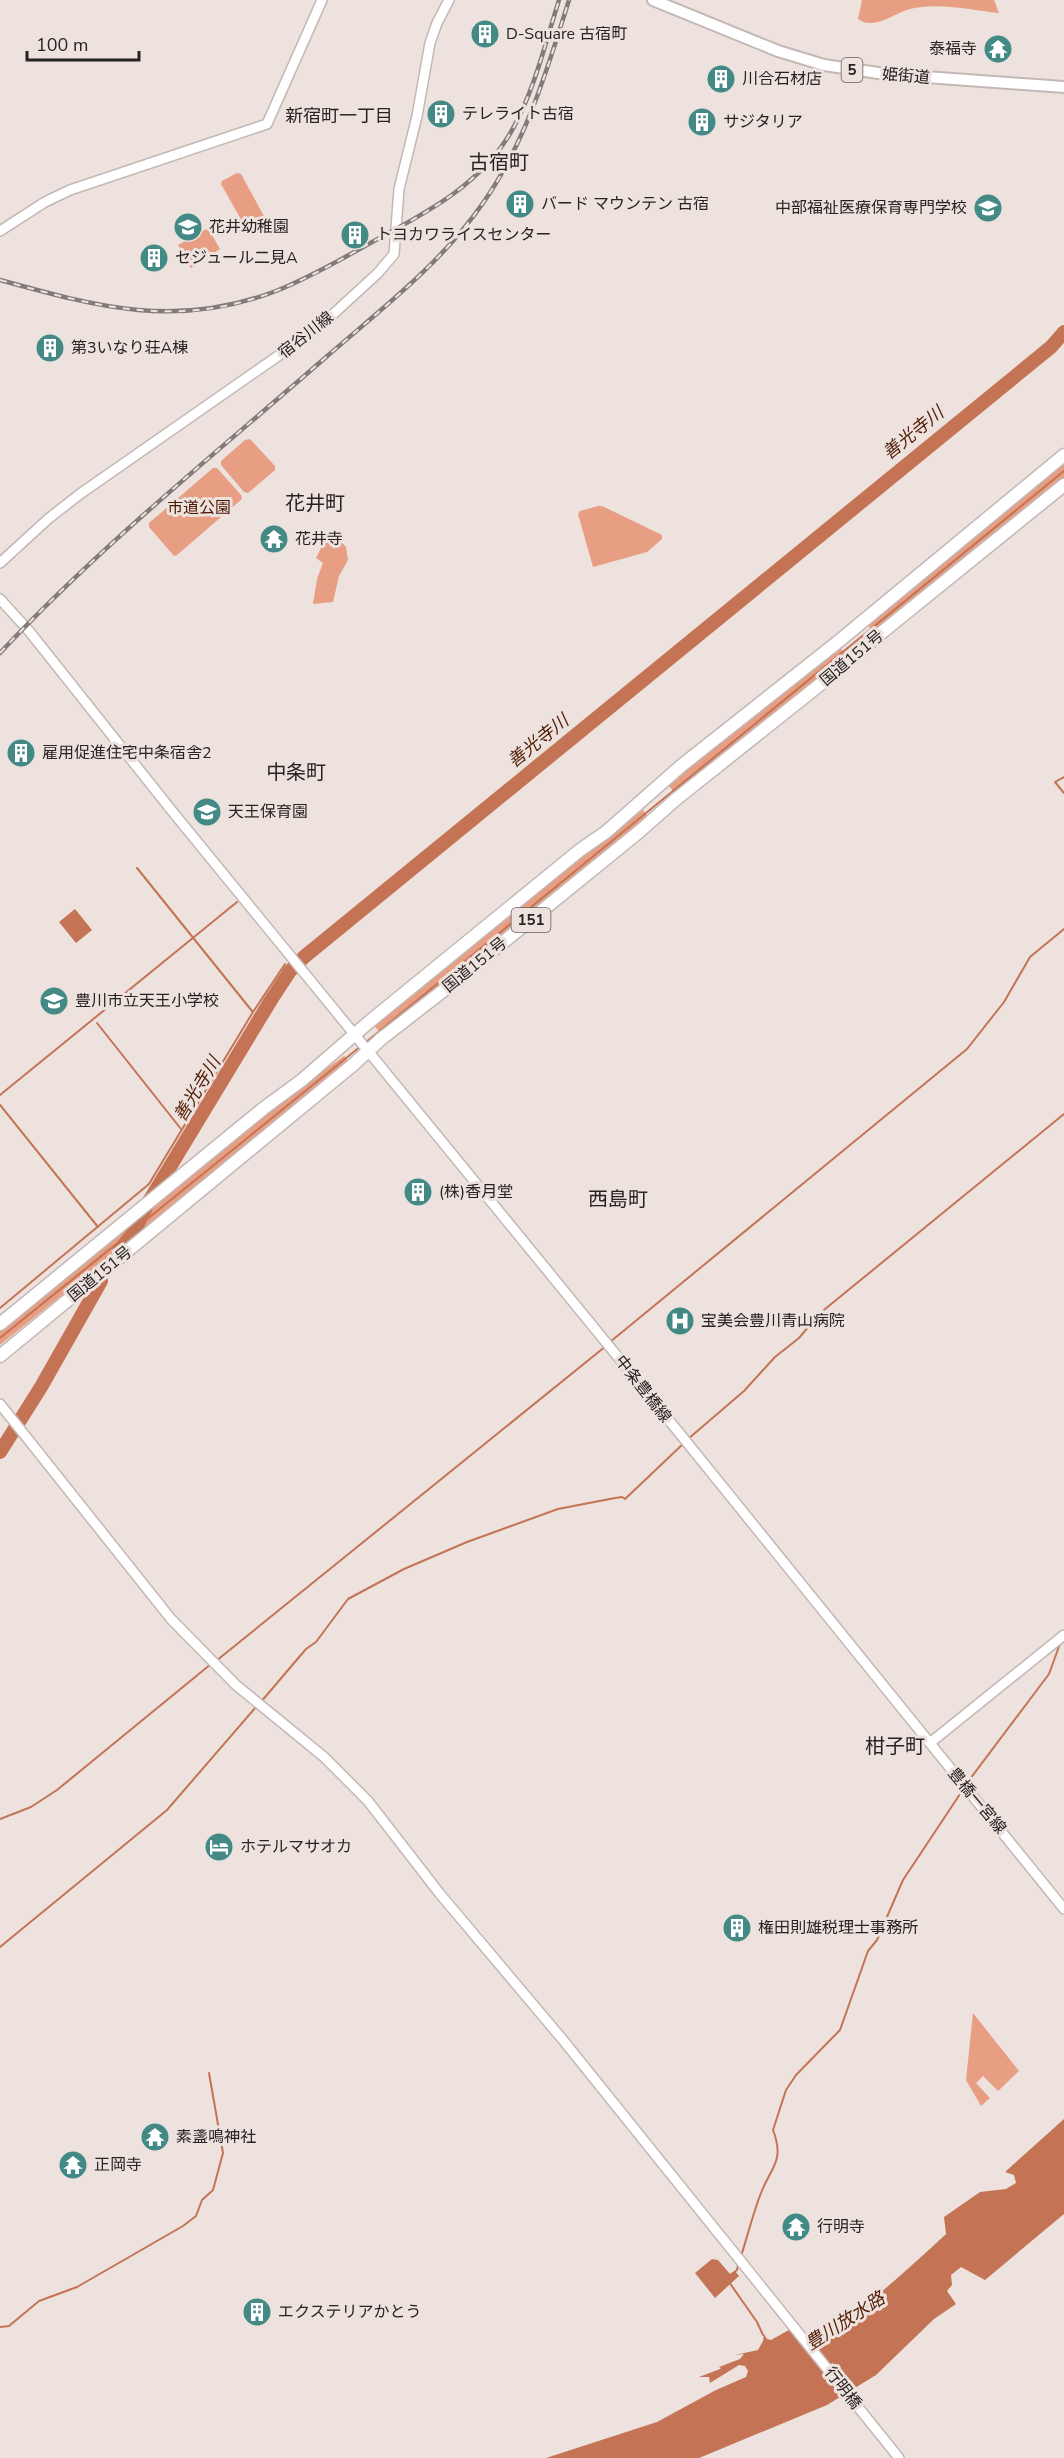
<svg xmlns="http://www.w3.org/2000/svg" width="1064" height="2458" font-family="'Nunito Sans','Noto Sans JP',sans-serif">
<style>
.green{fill:#e79e83}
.water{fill:#c47455}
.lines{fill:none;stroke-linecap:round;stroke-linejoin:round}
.stream{stroke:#c47455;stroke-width:2}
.river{stroke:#c47455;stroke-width:14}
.secondary-casing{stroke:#c3b8b5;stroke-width:12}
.primary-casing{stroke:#c3b8b5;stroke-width:14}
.highway-casing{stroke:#c3b8b5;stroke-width:15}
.secondary{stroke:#fff;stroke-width:9}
.primary{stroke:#fff;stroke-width:10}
.highway{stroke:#fff;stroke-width:12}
.rail-casing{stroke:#827b79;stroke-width:4.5}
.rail{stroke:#ede2de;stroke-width:2;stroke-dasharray:7;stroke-linecap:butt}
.labels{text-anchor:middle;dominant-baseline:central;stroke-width:6;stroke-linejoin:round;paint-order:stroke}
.shield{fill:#ede2de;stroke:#625c5a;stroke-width:1.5}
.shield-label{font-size:15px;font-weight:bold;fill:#272322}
.poi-label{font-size:16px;fill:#272322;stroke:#ede2de;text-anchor:start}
.street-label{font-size:16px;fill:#272322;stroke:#ede2de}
.park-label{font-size:16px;fill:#4b1802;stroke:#ede2de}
.neighbourhood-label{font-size:18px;fill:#272322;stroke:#ede2de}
.water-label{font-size:18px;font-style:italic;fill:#511d06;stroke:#ede2de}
.quarter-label{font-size:20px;fill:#272322;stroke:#ede2de}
</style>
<rect width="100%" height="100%" fill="#ede2de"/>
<g class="green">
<path d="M 862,0 L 994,0 L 999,13 C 971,10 937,2 910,9 C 894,13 874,31 858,19 Z"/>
<path d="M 237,173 L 241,174 L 265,218 L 264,222 L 251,230 L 247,230 L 221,184 L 222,181 Z"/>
<path d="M 208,228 L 220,249 L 191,268 L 178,245 Z"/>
<path d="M 250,439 L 275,466 L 275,470 L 248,493 L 244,492 L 221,465 L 221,461 L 245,440 Z"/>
<path d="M 1064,461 L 1064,479 L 938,582 L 873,632 L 866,623 Z"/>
<path d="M 213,468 L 217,468 L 241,495 L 242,499 L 177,555 L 174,556 L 149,527 L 149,523 Z"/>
<path d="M 598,506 L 602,506 L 662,535 L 662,539 L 647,552 L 593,567 L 578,514 L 580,511 Z"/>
<path d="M 330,530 L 346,547 L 348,560 L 339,576 L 333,602 L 313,604 L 317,579 L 323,563 L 316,558 Z"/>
<path d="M 840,648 L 847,655 L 738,746 L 675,793 L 668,785 L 777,695 L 804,677 Z"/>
<path d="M 643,810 L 649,818 L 452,979 L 411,1005 L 379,1031 L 373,1025 L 571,863 Z"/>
<path d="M 344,1056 L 350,1063 L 0,1345 L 0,1328 L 269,1110 Z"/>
<path d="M 973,2013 L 1019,2071 L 998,2091 L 983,2076 L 976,2083 L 990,2098 L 981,2106 L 966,2080 Z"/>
</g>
<g class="water">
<path d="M 75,909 L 92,930 L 76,943 L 59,922 Z"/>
<path d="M 1064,2119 L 1064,2214 L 985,2280 L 961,2267 L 951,2275 L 952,2285 L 947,2291 L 956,2304 L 934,2319 L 876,2375 L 827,2405 L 699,2458 L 546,2458 L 657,2422 L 716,2390 L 746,2377 L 748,2371 L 745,2366 L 739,2365 L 710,2383 L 709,2377 L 699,2377 L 720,2369 L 721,2368 L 719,2367 L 740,2359 L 744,2354 L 735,2355 L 758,2350 L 763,2341 L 764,2334 L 767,2339 L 771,2340 L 796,2326 L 813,2343 C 861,2312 904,2273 946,2234 L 944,2217 L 980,2192 L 1006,2189 L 1016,2183 L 1014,2175 L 1005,2172 Z"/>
<path d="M 712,2259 L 718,2260 L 730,2274 L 735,2271 L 739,2276 L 715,2298 L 695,2273 Z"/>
</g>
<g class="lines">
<g class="stream">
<path d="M 1064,777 L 1055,782 L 1064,793"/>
<path d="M 137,868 L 252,1011"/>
<path d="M 97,1023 L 181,1129"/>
<path d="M 365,1043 L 1064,471"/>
<path d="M 0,1095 L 237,902"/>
<path d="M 0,1105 L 98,1227"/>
<path d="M 0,1308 L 149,1184 L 253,1012 L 285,964"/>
<path d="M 0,1338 L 361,1046"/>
<path d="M 610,1342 L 967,1049 L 1004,1002 L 1030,957 L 1064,929"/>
<path d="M 688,1439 L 744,1391 L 775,1357 L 799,1338 L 819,1314 L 1064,1114"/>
<path d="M 216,1661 L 606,1346"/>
<path d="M 260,1703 L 306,1649 L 316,1642 L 348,1599 L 404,1569 L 467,1542 L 558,1509 L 615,1498 L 622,1497 L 625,1499 L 684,1443"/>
<path d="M 967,1783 L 1049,1674 L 1061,1641"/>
<path d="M 0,1819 L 31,1807 L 57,1790 L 211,1664"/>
<path d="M 0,1947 L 167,1810 L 256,1707"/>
<path d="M 741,2256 C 748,2235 753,2213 761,2193 C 771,2167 785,2161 773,2130 L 786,2090 L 796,2075 L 840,2030 L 868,1951 L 877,1940 L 903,1880 L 964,1788"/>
<path d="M 729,2276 L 737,2270 L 738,2265"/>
<path d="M 729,2282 L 757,2322 L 763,2335"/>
<path d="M 0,2327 L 9,2326 L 39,2301 L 77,2287 L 183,2226 L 196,2216 L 202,2200 L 213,2190 L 223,2153 L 209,2073"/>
</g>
<g class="river">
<path d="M 119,1251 L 134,1232 L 148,1203 L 271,1000 L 290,971 L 304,957 L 1051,347 L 1064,332"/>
<path d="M 0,1452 L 41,1387 L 101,1281"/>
</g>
<g class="secondary-casing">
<g id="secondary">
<path d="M 0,231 L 45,202 L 70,190 L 267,124 L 322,0"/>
<path d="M 0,563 L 48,519 L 80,494 L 318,328 L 378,273 L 394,254 L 399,189 L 417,116 L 430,43 L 437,23 L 449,0"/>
<path d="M 0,599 L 29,631 L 172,811 L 609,1346 L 1064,1909"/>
<path d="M 0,1404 L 171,1619 L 236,1685 L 324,1757 L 368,1801 L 440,1894 L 563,2040 L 899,2458"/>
<path d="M 930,1743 L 1064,1635"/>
</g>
</g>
<g class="primary-casing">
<path id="primary" d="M 653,0 L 778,51 L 824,65 L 885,74 L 1064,87"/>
</g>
<g class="highway-casing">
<g id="highway">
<path d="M 0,1324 L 264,1108 L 302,1080 L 369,1022 L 580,850 L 606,832 L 681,766 L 839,641 L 1064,455"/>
<path d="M 0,1356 L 354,1064 L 381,1039 L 448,987 L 640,831 L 675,800 L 837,671 L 875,638 L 1064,485"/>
</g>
</g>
<use href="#secondary" class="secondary"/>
<use href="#primary" class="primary"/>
<use href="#highway" class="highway"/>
<g class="rail-casing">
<g id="rail">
<path d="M 0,280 C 98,307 177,329 276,291 C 314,276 350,254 385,235 C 433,209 482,182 511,132 C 534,92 545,44 559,0"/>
<path d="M 0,653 C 100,546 215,454 325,358 C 380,310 441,264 483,203 C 526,142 547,70 569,0"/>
</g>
</g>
<use href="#rail" class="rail"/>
</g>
<defs>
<g id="building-disc" transform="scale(1.5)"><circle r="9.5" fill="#438a86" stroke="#ede2de"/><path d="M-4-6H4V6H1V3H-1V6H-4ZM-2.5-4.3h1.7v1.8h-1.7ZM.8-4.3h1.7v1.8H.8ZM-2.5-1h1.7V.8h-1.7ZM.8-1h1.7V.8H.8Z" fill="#fff"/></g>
<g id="temple-disc" transform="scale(1.5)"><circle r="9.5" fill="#438a86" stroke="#ede2de"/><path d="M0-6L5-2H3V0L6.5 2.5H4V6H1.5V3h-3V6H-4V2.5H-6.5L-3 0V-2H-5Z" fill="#fff"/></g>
<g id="university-disc" transform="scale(1.5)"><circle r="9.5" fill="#438a86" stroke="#ede2de"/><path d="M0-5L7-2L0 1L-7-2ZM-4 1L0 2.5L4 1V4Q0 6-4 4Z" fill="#fff"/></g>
<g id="school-disc" transform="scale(1.5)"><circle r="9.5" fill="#438a86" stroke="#ede2de"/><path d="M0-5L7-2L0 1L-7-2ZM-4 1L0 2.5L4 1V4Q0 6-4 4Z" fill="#fff"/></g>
<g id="hospital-disc" transform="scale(1.5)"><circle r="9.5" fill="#438a86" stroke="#ede2de"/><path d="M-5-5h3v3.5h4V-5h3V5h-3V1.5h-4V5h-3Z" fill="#fff"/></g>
<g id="hotel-disc" transform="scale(1.5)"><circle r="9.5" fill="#438a86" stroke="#ede2de"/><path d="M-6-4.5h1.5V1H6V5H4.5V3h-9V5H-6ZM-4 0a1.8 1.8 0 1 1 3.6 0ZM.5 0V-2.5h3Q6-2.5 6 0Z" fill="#fff"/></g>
</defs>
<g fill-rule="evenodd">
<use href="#building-disc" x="485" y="34"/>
<use href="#temple-disc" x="998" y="49"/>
<use href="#building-disc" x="721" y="79"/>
<use href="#building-disc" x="441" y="114"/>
<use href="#building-disc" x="702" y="122"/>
<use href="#building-disc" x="520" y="204"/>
<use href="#university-disc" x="988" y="208"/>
<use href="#school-disc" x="188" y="227"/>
<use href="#building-disc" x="355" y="235"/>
<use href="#building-disc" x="154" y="258"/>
<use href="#building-disc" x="50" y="348"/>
<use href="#temple-disc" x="274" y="539"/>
<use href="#building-disc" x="21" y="753"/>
<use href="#school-disc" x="207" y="812"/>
<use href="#school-disc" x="54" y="1001"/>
<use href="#building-disc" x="418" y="1192"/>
<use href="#hospital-disc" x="680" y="1321"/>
<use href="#hotel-disc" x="219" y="1847"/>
<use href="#building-disc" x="737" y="1928"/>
<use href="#temple-disc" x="155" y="2137"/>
<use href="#temple-disc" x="73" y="2165"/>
<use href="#temple-disc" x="796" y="2227"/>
<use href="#building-disc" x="257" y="2312"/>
</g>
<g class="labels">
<g class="shield">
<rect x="841.5" y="58" width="21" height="24" rx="4.5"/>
<rect x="511.5" y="908" width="39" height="24" rx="4.5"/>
</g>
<g class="shield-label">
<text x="852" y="70">5</text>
<text x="531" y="920">151</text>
</g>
<g class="poi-label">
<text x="506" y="34">D-Square 古宿町</text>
<text x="977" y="49" text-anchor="end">泰福寺</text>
<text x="742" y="79">川合石材店</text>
<text x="462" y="114">テレライト古宿</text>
<text x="723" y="122">サジタリア</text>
<text x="541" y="204">バード マウンテン 古宿</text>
<text x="967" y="208" text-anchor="end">中部福祉医療保育専門学校</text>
<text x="209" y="227">花井幼稚園</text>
<text x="376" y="235">トヨカワライスセンター</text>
<text x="175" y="258">セジュール二見A</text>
<text x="71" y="348">第3いなり荘A棟</text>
<text x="295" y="539">花井寺</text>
<text x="42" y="753">雇用促進住宅中条宿舎2</text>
<text x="228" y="812">天王保育園</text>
<text x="75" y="1001">豊川市立天王小学校</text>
<text x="439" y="1192">(株)香月堂</text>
<text x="701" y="1321">宝美会豊川青山病院</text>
<text x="240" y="1847">ホテルマサオカ</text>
<text x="758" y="1928">権田則雄税理士事務所</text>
<text x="176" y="2137">素盞鳴神社</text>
<text x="94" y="2165">正岡寺</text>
<text x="817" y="2227">行明寺</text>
<text x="278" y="2312">エクステリアかとう</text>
</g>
<g class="street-label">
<text transform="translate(906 76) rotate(5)">姫街道</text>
<text transform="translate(306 335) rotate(-38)">宿谷川線</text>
<text transform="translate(852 658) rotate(-40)">国道151号</text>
<text transform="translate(475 965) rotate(-39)">国道151号</text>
<text transform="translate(100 1274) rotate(-39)">国道151号</text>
<text transform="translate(643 1389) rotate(52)">中条豊橋線</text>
<text transform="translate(977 1801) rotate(50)">豊橋一宮線</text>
<text transform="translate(843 2388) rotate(52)">行明橋</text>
</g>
<g class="park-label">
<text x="199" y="508">市道公園</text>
</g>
<g class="neighbourhood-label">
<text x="339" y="116">新宿町一丁目</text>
</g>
<g class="water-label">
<text transform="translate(913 433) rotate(-39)">善光寺川</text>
<text transform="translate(538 741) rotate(-39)">善光寺川</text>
<text transform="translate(197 1089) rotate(-59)">善光寺川</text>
<text transform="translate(845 2321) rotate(-33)">豊川放水路</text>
</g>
<g class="quarter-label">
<text x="499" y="162">古宿町</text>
<text x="315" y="503">花井町</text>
<text x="296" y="772">中条町</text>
<text x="618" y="1199">西島町</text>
<text x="895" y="1746">柑子町</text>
</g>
</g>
<path d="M27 51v9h112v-9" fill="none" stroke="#272322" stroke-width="3"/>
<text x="36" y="51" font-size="18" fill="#272322" stroke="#ede2de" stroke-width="4.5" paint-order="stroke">100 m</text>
</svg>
